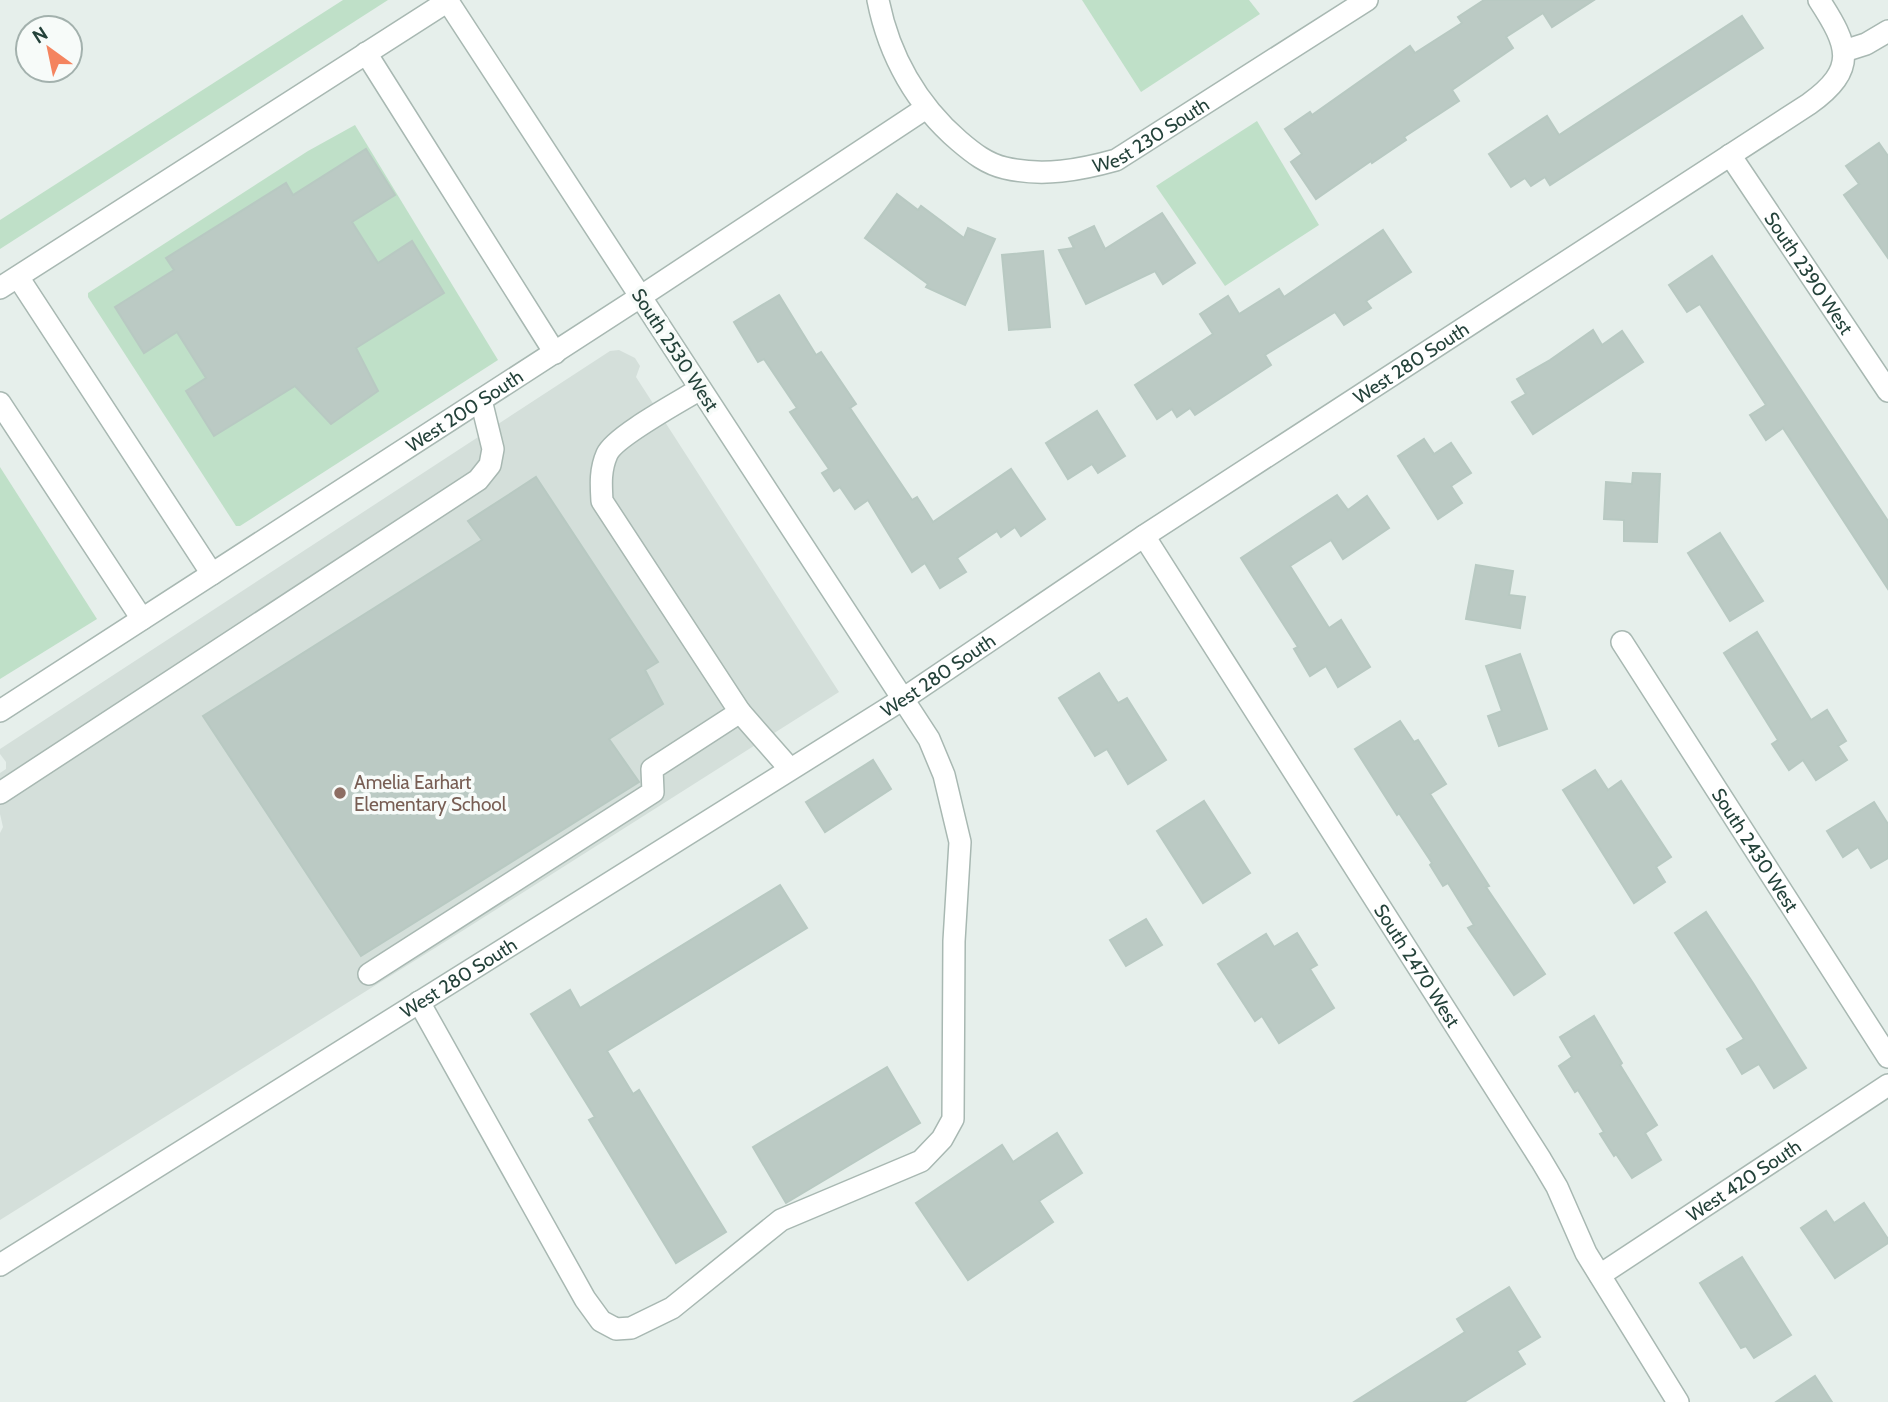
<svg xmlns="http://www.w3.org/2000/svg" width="1888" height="1402" font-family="Cabin,sans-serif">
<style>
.built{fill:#d4dfda}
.green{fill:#bfe0c8}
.building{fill:#bbcac4;stroke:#b8c9c2;stroke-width:2}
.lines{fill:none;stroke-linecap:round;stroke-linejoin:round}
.minor-casing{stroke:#a8b8b2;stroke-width:24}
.minor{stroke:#fff;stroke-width:21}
.education-dot{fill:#8d6e63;stroke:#f7fbf9;stroke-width:2.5}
.labels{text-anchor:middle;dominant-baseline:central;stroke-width:7;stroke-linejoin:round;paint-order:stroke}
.street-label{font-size:19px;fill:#24423a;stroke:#f7fbf9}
.education-label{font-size:19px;fill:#785e54;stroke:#f7fbf9;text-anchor:start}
</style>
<rect width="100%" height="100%" fill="#e6efeb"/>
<path class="built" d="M 619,350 L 635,358 L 640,366 L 636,377 L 839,692 L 459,933 L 0,1220 L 0,833 L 3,827 L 0,814 L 0,773 L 6,769 L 6,762 L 0,754 L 0,749 L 610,351 Z"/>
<g class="green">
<path d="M 343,0 L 388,0 L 0,249 L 0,220 Z"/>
<path d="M 1082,0 L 1249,0 L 1260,14 L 1141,92 Z"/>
<path d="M 1257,121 L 1319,225 L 1225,286 L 1156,186 Z"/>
<path d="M 355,125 L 498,360 L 240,526 L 236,526 L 88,297 L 88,293 L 308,151 Z"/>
<path d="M 0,467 L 97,619 L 0,679 Z"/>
</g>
<g class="building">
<path d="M 1484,0 L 1594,0 L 1552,27 L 1543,13 L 1506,37 L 1513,48 L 1452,90 L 1459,101 L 1404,137 L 1406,140 L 1372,163 L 1371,161 L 1316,199 L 1291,162 L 1302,154 L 1285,129 L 1310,112 L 1312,115 L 1410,46 L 1415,53 L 1462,23 L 1458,17 Z"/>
<path d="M 1742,16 L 1763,48 L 1550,185 L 1545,177 L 1531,186 L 1525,178 L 1511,187 L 1489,154 L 1547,116 L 1559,135 Z"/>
<path d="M 1879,143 L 1888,156 L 1888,258 L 1844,195 L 1859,184 L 1846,166 Z"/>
<path d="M 366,149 L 395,195 L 352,222 L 378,263 L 412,241 L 444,293 L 356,348 L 378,391 L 331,424 L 295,386 L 214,436 L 186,391 L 206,378 L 177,332 L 144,353 L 115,307 L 174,270 L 166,258 L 286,183 L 293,195 Z"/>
<path d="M 897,194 L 918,210 L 921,206 L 964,238 L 968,228 L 995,239 L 965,305 L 926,287 L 928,284 L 865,238 Z"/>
<path d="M 1162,213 L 1195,263 L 1163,284 L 1155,271 L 1086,304 L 1059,250 L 1074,248 L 1069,238 L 1094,226 L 1105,249 Z"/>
<path d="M 1383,230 L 1411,272 L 1366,301 L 1371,308 L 1344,325 L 1335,312 L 1265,355 L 1271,365 L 1195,415 L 1190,408 L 1177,417 L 1172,409 L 1157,419 L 1135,385 L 1213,334 L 1200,314 L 1228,296 L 1239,314 L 1279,289 L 1284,297 Z"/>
<path d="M 1043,251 L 1050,327 L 1009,330 L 1002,255 Z"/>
<path d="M 1712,256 L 1888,521 L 1888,589 L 1783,428 L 1766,440 L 1750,415 L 1766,405 L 1700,304 L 1687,312 L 1669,285 Z"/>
<path d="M 779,295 L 816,355 L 821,352 L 856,404 L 850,408 L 912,500 L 917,497 L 933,522 L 1011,469 L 1045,519 L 1021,536 L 1015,527 L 1001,537 L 997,531 L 957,558 L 966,572 L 940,588 L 925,563 L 912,572 L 868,500 L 855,509 L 840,487 L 834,491 L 822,473 L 829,469 L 790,412 L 797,408 L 764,359 L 758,362 L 734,322 Z"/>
<path d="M 1593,330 L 1602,345 L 1622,331 L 1643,362 L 1533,434 L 1512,402 L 1526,394 L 1517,379 L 1550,360 Z"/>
<path d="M 1097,411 L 1125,456 L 1098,473 L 1092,464 L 1068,479 L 1046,443 Z"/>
<path d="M 1424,439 L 1434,454 L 1451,443 L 1471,473 L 1451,486 L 1462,503 L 1438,519 L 1398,456 Z"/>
<path d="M 1633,473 L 1660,474 L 1657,542 L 1624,541 L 1624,520 L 1604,519 L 1606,482 L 1632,484 Z"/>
<path d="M 536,477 L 658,662 L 645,670 L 663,704 L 609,739 L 639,782 L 361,956 L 203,716 L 482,540 L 468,521 Z"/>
<path d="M 1337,495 L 1348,510 L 1367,496 L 1389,528 L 1343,559 L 1331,540 L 1290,566 L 1329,628 L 1341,620 L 1370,667 L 1338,687 L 1326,666 L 1310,676 L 1294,649 L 1298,647 L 1241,558 Z"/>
<path d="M 1720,533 L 1763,601 L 1730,621 L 1688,553 Z"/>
<path d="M 1476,565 L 1513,571 L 1509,595 L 1525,597 L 1520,628 L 1466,619 Z"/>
<path d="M 1757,632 L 1811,720 L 1827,710 L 1846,741 L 1838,746 L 1847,760 L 1816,780 L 1803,760 L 1789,770 L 1772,744 L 1778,740 L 1724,653 Z"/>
<path d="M 1520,654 L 1547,729 L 1499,746 L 1488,716 L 1502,711 L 1486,666 Z"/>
<path d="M 1099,673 L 1118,703 L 1127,698 L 1166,760 L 1128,784 L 1107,749 L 1095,756 L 1059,698 Z"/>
<path d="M 1400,721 L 1414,742 L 1418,740 L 1446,784 L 1430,794 L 1489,886 L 1486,887 L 1545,974 L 1514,995 L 1468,928 L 1474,925 L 1448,883 L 1443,886 L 1430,865 L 1432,863 L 1399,813 L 1397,815 L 1355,749 Z"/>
<path d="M 873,760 L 891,789 L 825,832 L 806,802 Z"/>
<path d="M 1595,770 L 1608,790 L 1621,781 L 1671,857 L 1656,867 L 1665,882 L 1634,903 L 1563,790 Z"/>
<path d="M 1204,801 L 1250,873 L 1203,903 L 1157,831 Z"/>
<path d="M 1874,802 L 1888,824 L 1888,858 L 1871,868 L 1858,847 L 1843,857 L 1827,831 Z"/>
<path d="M 780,885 L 807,928 L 607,1051 L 633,1094 L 639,1090 L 726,1232 L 676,1263 L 589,1120 L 595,1117 L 531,1014 L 570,990 L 580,1008 Z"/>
<path d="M 1706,912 L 1753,983 L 1806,1068 L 1774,1088 L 1759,1064 L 1742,1074 L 1727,1049 L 1744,1039 L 1675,933 Z"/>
<path d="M 1146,919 L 1162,945 L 1126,966 L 1110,940 Z"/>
<path d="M 1297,933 L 1317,965 L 1310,969 L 1334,1008 L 1279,1043 L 1262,1016 L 1255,1021 L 1218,964 L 1266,934 L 1274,947 Z"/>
<path d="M 1594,1016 L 1622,1063 L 1620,1065 L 1657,1125 L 1645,1133 L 1661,1160 L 1632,1178 L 1616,1154 L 1614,1156 L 1600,1134 L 1604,1132 L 1578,1090 L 1575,1092 L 1559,1066 L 1572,1057 L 1560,1037 Z"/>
<path d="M 887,1067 L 920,1123 L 786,1203 L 753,1147 Z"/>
<path d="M 1057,1133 L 1082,1173 L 1039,1201 L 1053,1222 L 968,1280 L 916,1203 L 1002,1145 L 1013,1162 Z"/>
<path d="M 1864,1203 L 1888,1239 L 1888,1243 L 1835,1278 L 1801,1228 L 1826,1211 L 1834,1223 Z"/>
<path d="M 1742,1257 L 1791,1335 L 1754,1358 L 1746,1346 L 1741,1348 L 1700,1283 Z"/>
<path d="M 1509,1287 L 1540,1337 L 1517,1351 L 1525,1364 L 1464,1402 L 1354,1402 L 1465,1332 L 1457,1319 Z"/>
<path d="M 1815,1376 L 1832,1402 L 1776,1402 Z"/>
</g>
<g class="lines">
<g class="minor-casing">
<g id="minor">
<path id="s1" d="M 878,0 C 889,56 917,105 959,141 C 973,153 987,164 1005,168 C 1043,177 1080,170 1116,160 L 1367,0"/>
<path d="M 1844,51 L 1866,44 L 1888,31"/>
<path d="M 366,53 L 555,353"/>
<path id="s2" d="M 1730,155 L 1888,391"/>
<path d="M 18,277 L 212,574"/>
<path d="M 0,288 L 448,1"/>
<path d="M 0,403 L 142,619"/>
<path id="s3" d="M 1144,536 L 1541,1160 L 1557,1187 L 1586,1253 L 1678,1402"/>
<path id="s4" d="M 1622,642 L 1888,1057"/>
<path id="s5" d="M 0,711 L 640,297 L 926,108"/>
<path d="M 740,712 L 790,769"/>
<path d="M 0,793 L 478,480 L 490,465 L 493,449 L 481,400"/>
<path d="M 369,974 L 653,792 L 652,769 L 740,712 L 602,501 C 601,484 600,470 607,454 C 615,436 681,401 700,389"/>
<path d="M 419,1002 L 585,1299 L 601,1321 L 616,1329 L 631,1328 L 672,1308 L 781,1220 L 921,1161 L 942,1139 L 953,1119 L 954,941 L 960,842 L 944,775 L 929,739 L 447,0"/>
<path id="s6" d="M 0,1265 L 903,699 L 1144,536 L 1809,104 C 1858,69 1849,46 1819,0"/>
<path id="s7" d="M 1600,1275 L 1888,1085"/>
</g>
</g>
<use href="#minor" class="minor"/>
</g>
<circle class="education-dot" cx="340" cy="793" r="7"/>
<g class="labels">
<g class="street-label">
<text stroke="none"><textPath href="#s1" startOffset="374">West 230 South</textPath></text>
<text stroke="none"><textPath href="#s2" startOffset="142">South 2390 West</textPath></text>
<text transform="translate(675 350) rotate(57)">South 2530 West</text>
<text stroke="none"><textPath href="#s6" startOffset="1675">West 280 South</textPath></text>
<text stroke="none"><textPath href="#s5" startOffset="553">West 200 South</textPath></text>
<text stroke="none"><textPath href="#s6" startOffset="1108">West 280 South</textPath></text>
<text stroke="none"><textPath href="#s4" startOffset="247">South 2430 West</textPath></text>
<text stroke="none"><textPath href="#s3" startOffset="509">South 2470 West</textPath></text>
<text stroke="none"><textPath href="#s6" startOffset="541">West 280 South</textPath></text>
<text stroke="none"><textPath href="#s7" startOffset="172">West 420 South</textPath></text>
</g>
<g class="education-label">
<text x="354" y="782">Amelia Earhart<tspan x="354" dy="22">Elementary School</tspan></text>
</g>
</g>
<g transform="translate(49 49) rotate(327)"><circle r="33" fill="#f7fbf9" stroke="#a3b1ad" stroke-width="2"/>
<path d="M0-5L12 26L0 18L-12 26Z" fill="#f4845f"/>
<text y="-10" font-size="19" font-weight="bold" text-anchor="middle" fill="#24423a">N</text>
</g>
</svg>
